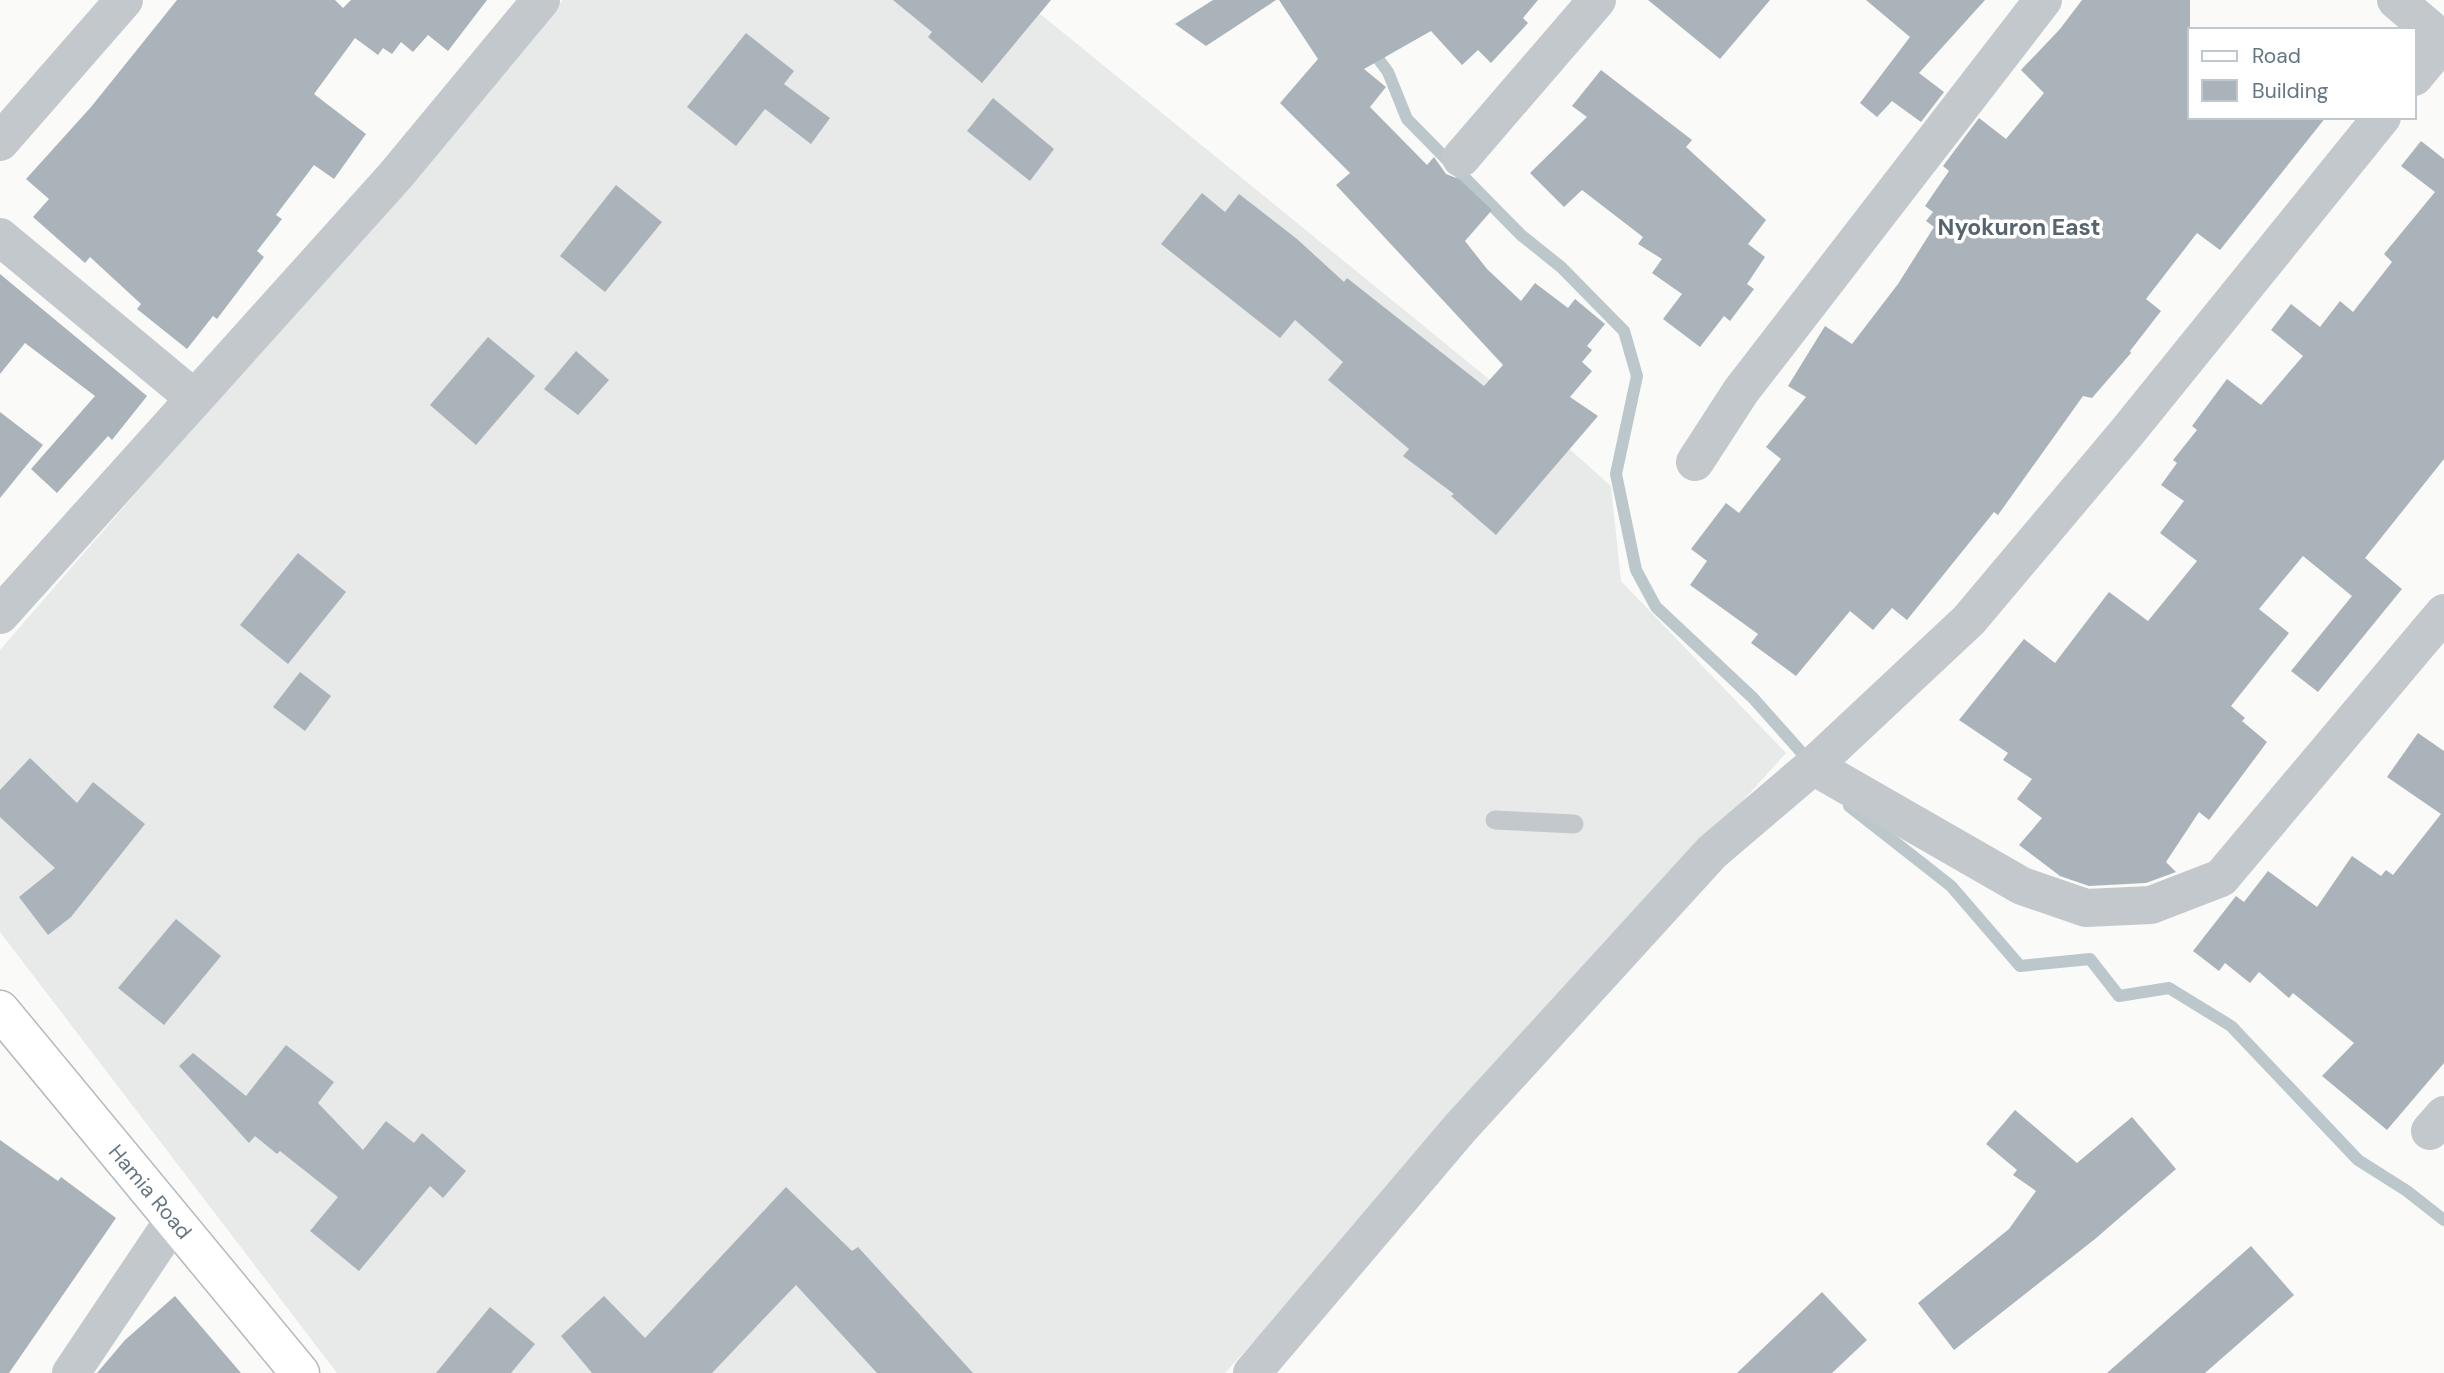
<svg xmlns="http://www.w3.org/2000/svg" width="2444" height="1373" font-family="'DM Sans',sans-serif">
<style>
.built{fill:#e8e9e9}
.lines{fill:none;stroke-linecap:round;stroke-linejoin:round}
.stream{stroke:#bbc7cb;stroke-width:12}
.building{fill:#aab3b9}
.secondary-casing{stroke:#b3babf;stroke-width:41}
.lane{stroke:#c3c8cc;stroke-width:19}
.street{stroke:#c3c8cc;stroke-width:38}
.secondary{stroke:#fff;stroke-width:38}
.labels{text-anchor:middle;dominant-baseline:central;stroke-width:7;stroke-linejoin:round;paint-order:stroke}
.street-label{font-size:21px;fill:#657683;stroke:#fff}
.neighbourhood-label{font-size:23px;font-weight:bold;fill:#57646e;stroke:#fff}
</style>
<rect width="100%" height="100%" fill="#fafaf8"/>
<path class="built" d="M 563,0 L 1023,0 L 1511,397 L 1611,486 L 1621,581 L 1786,753 L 1225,1373 L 337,1373 L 0,932 L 0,650 Z"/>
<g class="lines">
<g class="stream">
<path d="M 1371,49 L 1388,72 L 1407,119 L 1521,235 L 1561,267 L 1624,331 L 1637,376 L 1616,474 L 1636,570 L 1656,607 L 1753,698 L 1810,762"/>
<path d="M 1849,806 L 1951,886 L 2020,966 L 2090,959 L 2119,996 L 2169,988 L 2231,1026 L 2358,1160 L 2407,1191 L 2444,1220"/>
</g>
</g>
<g class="building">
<path d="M 177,0 L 335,0 L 343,8 L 351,0 L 487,0 L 448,51 L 428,35 L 413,52 L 401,42 L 392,54 L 383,48 L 378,55 L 355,38 L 314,94 L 366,134 L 334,179 L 314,165 L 276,215 L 282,219 L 257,251 L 264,257 L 217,319 L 213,316 L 187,349 L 137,309 L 141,304 L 90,257 L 85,263 L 33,217 L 49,199 L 26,179 L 91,107 Z"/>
<path d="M 893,0 L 1051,0 L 982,83 L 928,37 L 932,32 Z"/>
<path d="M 1213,0 L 1276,0 L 1206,46 L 1175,24 Z"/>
<path d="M 1279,0 L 1538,0 L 1523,18 L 1528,23 L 1491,63 L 1478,50 L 1462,65 L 1431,31 L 1364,69 L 1386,87 L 1370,107 L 1427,165 L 1434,157 L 1446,174 L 1459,179 L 1492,210 L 1465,241 L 1487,269 L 1521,301 L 1535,283 L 1568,308 L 1575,299 L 1605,324 L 1587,346 L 1592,350 L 1582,362 L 1592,371 L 1570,397 L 1598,416 L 1496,535 L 1451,496 L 1454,494 L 1403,456 L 1409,449 L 1328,380 L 1343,362 L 1295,320 L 1280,338 L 1161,244 L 1202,193 L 1225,212 L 1239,194 L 1297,239 L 1344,282 L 1347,278 L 1484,386 L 1503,365 L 1336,185 L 1350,173 L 1280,103 L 1318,59 Z"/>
<path d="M 1648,0 L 1770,0 L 1720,59 Z"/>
<path d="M 1866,0 L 1985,0 L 1919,73 L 1944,92 L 1921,122 L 1892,101 L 1877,117 L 1860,103 L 1910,37 Z"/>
<path d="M 2082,0 L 2190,0 L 2190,117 L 2326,117 L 2220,250 L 2197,233 L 2146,299 L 2161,311 L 2130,351 L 2131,353 L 2092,398 L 2083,396 L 1998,515 L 1994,512 L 1907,620 L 1892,608 L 1873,630 L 1850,611 L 1796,676 L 1751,643 L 1758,634 L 1690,585 L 1707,561 L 1691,549 L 1726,503 L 1739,513 L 1781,459 L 1766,447 L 1806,397 L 1788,386 L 1825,326 L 1852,344 L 1898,284 L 1934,227 L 1926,221 L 1933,212 L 1925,206 L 1949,171 L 1943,166 L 1979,118 L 2006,139 L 2044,93 L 2021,70 L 2060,29 Z"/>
<path d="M 746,33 L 794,71 L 784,84 L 830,118 L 811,144 L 765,109 L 736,146 L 687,107 Z"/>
<path d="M 1601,70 L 1692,140 L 1686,147 L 1766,220 L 1748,244 L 1765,257 L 1747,284 L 1754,289 L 1730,321 L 1724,316 L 1700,347 L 1663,319 L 1682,294 L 1652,273 L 1662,259 L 1638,244 L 1643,237 L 1582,190 L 1564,207 L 1530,173 L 1587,117 L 1572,106 Z"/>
<path d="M 993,98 L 1054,149 L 1030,181 L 967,131 Z"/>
<path d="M 2421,141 L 2444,159 L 2444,459 L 2365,558 L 2402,589 L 2318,692 L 2291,671 L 2352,596 L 2303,556 L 2259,609 L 2289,633 L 2231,706 L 2245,718 L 2242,721 L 2267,742 L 2209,820 L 2199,812 L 2166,862 L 2176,872 L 2146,883 L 2089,886 L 2060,876 L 2019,845 L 2042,818 L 2017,799 L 2032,779 L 2003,760 L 2008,753 L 1959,720 L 2024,639 L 2055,663 L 2109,592 L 2148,621 L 2197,561 L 2160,533 L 2184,501 L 2161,485 L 2177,463 L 2173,460 L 2197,430 L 2192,426 L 2227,379 L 2261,405 L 2303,356 L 2271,330 L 2291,304 L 2320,327 L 2340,301 L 2353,312 L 2392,262 L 2384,254 L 2435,192 L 2401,166 Z"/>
<path d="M 616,185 L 662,222 L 605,292 L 560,256 Z"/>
<path d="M 0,274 L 147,396 L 112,440 L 108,436 L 57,493 L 31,469 L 95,396 L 25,343 L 0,374 Z"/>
<path d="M 488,337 L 535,376 L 476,445 L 430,405 Z"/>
<path d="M 576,351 L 609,380 L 578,415 L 544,389 Z"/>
<path d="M 0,412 L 43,445 L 0,498 Z"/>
<path d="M 298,553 L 346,592 L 288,664 L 240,625 Z"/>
<path d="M 300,672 L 331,696 L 305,731 L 273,707 Z"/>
<path d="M 2418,733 L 2444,751 L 2444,1063 L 2387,1130 L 2322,1076 L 2354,1043 L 2293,993 L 2289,998 L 2259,972 L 2250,983 L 2225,963 L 2219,971 L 2193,951 L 2236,896 L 2244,902 L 2268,871 L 2317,907 L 2352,856 L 2381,876 L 2386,870 L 2393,875 L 2441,814 L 2387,777 Z"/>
<path d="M 30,758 L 77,803 L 93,782 L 145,824 L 71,917 L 48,935 L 19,897 L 55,868 L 0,817 L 0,790 Z"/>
<path d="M 176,919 L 221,956 L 164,1025 L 118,988 Z"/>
<path d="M 286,1045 L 334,1082 L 318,1103 L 363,1150 L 386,1121 L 414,1143 L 422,1133 L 466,1171 L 443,1198 L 430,1186 L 359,1271 L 310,1231 L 338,1197 L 280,1151 L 277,1154 L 255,1136 L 249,1143 L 179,1066 L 193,1053 L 246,1096 Z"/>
<path d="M 2015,1110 L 2077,1163 L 2132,1117 L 2176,1169 L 2095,1239 L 1954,1350 L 1918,1303 L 2009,1229 L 2036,1191 L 2013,1175 L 2017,1170 L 1986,1144 Z"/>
<path d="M 0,1140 L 58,1181 L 61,1177 L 116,1218 L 9,1373 L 0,1373 Z"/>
<path d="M 786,1187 L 852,1251 L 858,1247 L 973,1373 L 877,1373 L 796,1285 L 712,1373 L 592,1373 L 561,1336 L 604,1296 L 645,1338 Z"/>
<path d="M 2251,1246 L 2294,1295 L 2205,1373 L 2107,1373 Z"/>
<path d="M 1822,1292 L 1867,1340 L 1832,1373 L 1737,1373 Z"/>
<path d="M 175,1296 L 241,1373 L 97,1373 L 125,1340 Z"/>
<path d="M 490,1307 L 535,1344 L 511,1373 L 436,1373 Z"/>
</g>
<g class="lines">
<g class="secondary-casing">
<path id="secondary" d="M 0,1010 L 300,1373"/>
</g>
<path class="lane" d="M 1495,820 L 1574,824"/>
<g class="street">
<path d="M 2396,0 L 2444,41"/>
<path d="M 2414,77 L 2444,41"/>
<path d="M 0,142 L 124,0"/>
<path d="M 1461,158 L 1597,0"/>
<path d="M 0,237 L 194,398"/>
<path d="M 1695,462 L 1741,391 L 2043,0"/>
<path d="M 0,615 L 395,176 L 541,0"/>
<path d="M 1813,766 L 2022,886 L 2086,908 L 2151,905 L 2221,878 L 2444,613"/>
<path d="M 2430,1131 L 2444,1115"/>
<path d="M 71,1373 L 173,1221"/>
<path d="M 1252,1373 L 1461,1127 L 1712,852 L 1813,766 L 1969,620 L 2128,431 L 2382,117"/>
</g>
<use href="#secondary" class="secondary"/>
</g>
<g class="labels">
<g class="street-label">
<text transform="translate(150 1192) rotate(50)">Hamia Road</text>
</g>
<g class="neighbourhood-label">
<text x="2019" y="227">Nyokuron East</text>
</g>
</g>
<rect x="2188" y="28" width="228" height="91" fill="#ffffff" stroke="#c1c8cd" stroke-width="2"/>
<rect x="2202" y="51" width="35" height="10" fill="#ffffff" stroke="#c1c8cd" stroke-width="2"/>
<text x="2252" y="63" font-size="21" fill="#657683">Road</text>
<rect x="2202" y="80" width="35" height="21" fill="#aab3b9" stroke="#c1c8cd" stroke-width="2"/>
<text x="2252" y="98" font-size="21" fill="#657683">Building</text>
</svg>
